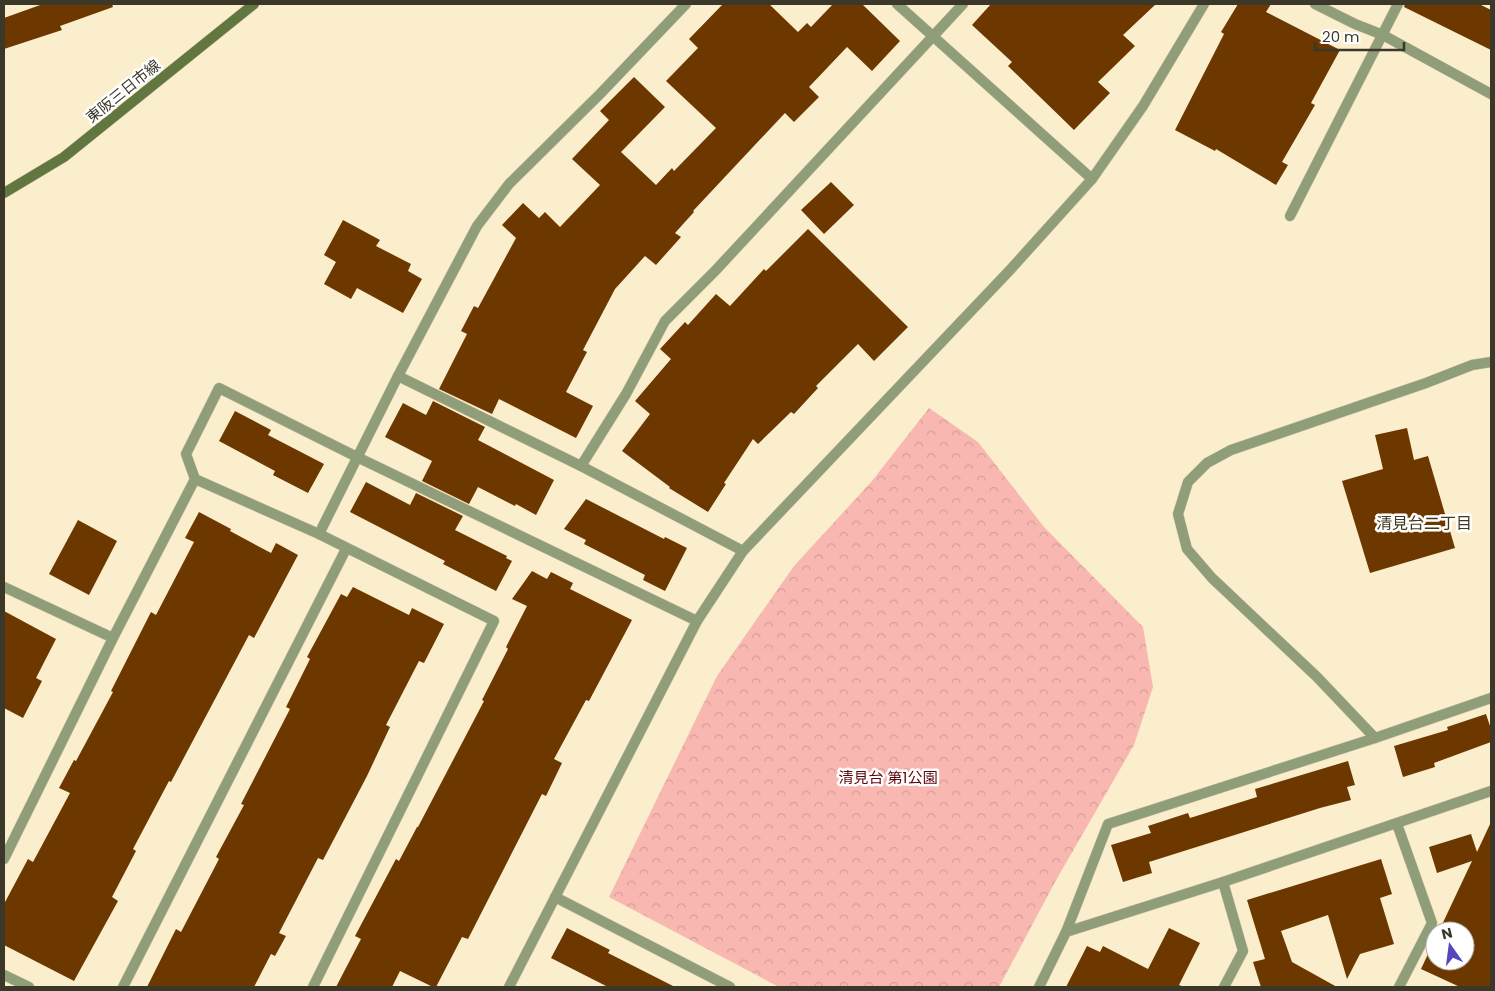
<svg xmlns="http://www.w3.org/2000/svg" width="1495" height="991" font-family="Poppins,'Noto Sans JP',sans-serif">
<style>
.park{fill:url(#park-crowns)}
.building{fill:#6d3700}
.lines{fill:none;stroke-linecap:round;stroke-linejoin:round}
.street-casing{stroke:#d4c9ab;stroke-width:11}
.secondary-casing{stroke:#d4c9ab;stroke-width:11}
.street{stroke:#8f9e79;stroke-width:10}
.secondary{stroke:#62763f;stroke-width:10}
.labels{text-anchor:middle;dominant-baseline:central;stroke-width:5;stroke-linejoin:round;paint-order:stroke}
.street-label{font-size:15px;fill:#3b3729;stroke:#fff}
.park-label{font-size:15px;fill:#5e030d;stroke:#fff}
.neighbourhood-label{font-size:16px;fill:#42381b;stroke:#fff}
</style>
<defs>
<pattern id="park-crowns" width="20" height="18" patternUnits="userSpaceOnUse" patternTransform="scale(1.25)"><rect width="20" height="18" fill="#f9b7b2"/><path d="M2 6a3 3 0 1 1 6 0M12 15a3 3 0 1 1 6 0" fill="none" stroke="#d69e99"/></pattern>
</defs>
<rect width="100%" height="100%" fill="#faeecc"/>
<path class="park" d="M 929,408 L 978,442 L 1044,527 L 1143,627 L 1153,687 L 1134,745 L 1055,882 L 999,987 L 779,987 L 609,897 L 717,676 L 794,566 L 872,481 Z"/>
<g class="building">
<path d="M 43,4 L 112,4 L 113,7 L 60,26 L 62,30 L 4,49 L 4,18 Z"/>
<path d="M 723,4 L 769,4 L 798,32 L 807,23 L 811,27 L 833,4 L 862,4 L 900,41 L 872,71 L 847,47 L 809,87 L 819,97 L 794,122 L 785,113 L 693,211 L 694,212 L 675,233 L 681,237 L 656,265 L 645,256 L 615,289 L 583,350 L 587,352 L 566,392 L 593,406 L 576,438 L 499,399 L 492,414 L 439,389 L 467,334 L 461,331 L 474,306 L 478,308 L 516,238 L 502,225 L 523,203 L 539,218 L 545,212 L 560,227 L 600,185 L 572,159 L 609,120 L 600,111 L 634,77 L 665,107 L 621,152 L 656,185 L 672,168 L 674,171 L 716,128 L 666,81 L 698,48 L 689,39 Z"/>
<path d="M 991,4 L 1156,4 L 1123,35 L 1135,46 L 1098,82 L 1110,93 L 1074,130 L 1008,66 L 1012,62 L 972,25 Z"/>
<path d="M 1238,4 L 1271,4 L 1266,12 L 1340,50 L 1311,103 L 1315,105 L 1282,162 L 1288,165 L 1276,185 L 1216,149 L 1215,151 L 1175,130 L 1224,34 L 1221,32 Z"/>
<path d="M 1405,4 L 1479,4 L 1491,10 L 1491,50 L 1404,7 Z"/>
<path d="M 831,182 L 854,205 L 824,234 L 801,210 Z"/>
<path d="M 343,220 L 380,240 L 376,246 L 411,264 L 408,271 L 422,279 L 403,313 L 357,288 L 351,299 L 324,284 L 336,262 L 324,255 Z"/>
<path d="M 808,229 L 908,327 L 874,361 L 858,344 L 816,386 L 818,388 L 794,414 L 791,412 L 758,444 L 753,439 L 724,483 L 726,484 L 708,512 L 669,488 L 670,487 L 622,451 L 650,414 L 635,401 L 671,359 L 660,349 L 685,322 L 688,325 L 716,294 L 730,306 L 764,269 L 766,271 Z"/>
<path d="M 433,401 L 485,427 L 478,440 L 554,480 L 536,515 L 516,504 L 515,506 L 478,487 L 469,504 L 422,481 L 432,461 L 385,437 L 403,403 L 426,415 Z"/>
<path d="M 235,411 L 271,430 L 268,435 L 324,464 L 308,493 L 273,475 L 275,471 L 219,441 Z"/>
<path d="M 1407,428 L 1414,460 L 1428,456 L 1455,548 L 1370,573 L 1342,481 L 1383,469 L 1375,435 Z"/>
<path d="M 366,482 L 410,505 L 416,493 L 463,516 L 455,530 L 507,556 L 506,558 L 512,561 L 496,591 L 443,564 L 445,561 L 350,512 Z"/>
<path d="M 586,499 L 664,539 L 665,537 L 687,548 L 665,591 L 643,580 L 645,575 L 584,544 L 586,540 L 564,529 Z"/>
<path d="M 199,512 L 231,529 L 230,531 L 271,553 L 276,543 L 298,555 L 254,638 L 249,635 L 171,782 L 169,781 L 133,849 L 136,851 L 112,897 L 118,901 L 74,981 L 4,945 L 4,904 L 28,859 L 33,862 L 70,793 L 59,788 L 74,760 L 76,761 L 113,692 L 111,691 L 151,612 L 156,615 L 194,542 L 185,538 Z"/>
<path d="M 78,520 L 117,541 L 89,595 L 49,574 Z"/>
<path d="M 532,571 L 547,579 L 551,572 L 573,583 L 570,589 L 632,620 L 589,701 L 586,700 L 554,759 L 562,763 L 546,796 L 542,794 L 468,939 L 462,937 L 436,987 L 433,987 L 400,971 L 392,987 L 336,987 L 361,939 L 355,936 L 396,859 L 399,861 L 417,827 L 418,827 L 484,701 L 482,700 L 508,649 L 506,647 L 527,606 L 512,599 Z"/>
<path d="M 353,587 L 409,615 L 412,608 L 444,624 L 424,663 L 419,661 L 386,725 L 390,727 L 367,776 L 323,860 L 318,858 L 279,933 L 286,936 L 275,956 L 271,954 L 254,987 L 147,987 L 176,929 L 181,932 L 219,859 L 216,857 L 244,805 L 241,804 L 290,709 L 286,707 L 310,659 L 307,657 L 341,594 L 347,597 Z"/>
<path d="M 4,611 L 56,639 L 36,678 L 42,681 L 23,718 L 4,708 Z"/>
<path d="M 1486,714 L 1491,729 L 1491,742 L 1434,763 L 1435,767 L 1403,777 L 1394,746 L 1448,730 L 1447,727 Z"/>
<path d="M 1348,761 L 1355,785 L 1347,787 L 1351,800 L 1320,808 L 1149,862 L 1152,873 L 1123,882 L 1111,845 L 1151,833 L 1148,826 L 1188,813 L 1190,818 L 1257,797 L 1255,789 Z"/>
<path d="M 1491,822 L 1491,987 L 1460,987 L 1421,969 L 1435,939 L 1435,961 L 1465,961 L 1465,931 L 1439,931 L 1472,861 L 1437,873 L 1429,847 L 1471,834 L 1477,852 Z"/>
<path d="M 1381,859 L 1392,894 L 1380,898 L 1394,944 L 1360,954 L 1347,979 L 1328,915 L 1281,931 L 1292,962 L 1337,987 L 1261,987 L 1253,962 L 1265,959 L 1247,900 Z"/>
<path d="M 567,928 L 610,950 L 608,953 L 675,987 L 608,987 L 551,958 Z"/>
<path d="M 1169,928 L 1200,943 L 1179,985 L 1184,987 L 1066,987 L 1087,946 L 1100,952 L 1103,946 L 1148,969 Z"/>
</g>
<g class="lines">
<g class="street-casing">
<g id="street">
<path d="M 897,4 L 1092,179"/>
<path d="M 1315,4 L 1355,24 L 1383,35 L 1491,94"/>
<path d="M 1290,216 L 1398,4"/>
<path d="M 398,376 L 581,466 L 743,551"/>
<path d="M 581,466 L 626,394 L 665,321 L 715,271 L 963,4"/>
<path d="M 319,534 L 398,376 L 477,226 L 509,184 L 600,94 L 686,4"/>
<path d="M 4,587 L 113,638"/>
<path d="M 1375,738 L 1317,677 L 1212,578 L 1187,549 L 1178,514 L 1188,482 L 1207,463 L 1231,450 L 1426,383 L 1472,365 L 1491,362"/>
<path d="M 1397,824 L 1432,923 L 1399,987"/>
<path d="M 4,859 L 113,638 L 195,479"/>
<path d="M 1223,882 L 1243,951 L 1224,987"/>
<path d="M 555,897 L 730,987"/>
<path d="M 1066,932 L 1223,882 L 1491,791"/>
<path d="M 4,975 L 29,987"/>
<path d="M 123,987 L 346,549"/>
<path d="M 313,987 L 494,621 L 319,534 L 195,479 L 186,454 L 219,388 L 357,457 L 697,621"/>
<path d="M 509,987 L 697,621 L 743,551 L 1010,270 L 1092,179 L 1143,106 L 1204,4"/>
<path d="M 1039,987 L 1066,932 L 1108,824 L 1375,738 L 1491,698"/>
</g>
</g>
<g class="secondary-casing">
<path id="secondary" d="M 4,193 L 64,157 L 254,4"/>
</g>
<use href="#street" class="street"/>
<use href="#secondary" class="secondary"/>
</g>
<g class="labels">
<g class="street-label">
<text transform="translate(123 91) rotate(-39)">東阪三日市線</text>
</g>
<g class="park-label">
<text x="888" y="777">清見台 第1公園</text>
</g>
<g class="neighbourhood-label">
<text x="1424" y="523">清見台二丁目</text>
</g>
</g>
<rect width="1495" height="991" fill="none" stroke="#3b3729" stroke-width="10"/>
<g transform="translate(1450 946) rotate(346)"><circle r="24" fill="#ffffff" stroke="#b1afa9"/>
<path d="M0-4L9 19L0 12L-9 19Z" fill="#5546be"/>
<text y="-8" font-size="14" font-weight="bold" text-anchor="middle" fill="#3b3729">N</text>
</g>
<path d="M1315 42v8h89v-8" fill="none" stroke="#3b3729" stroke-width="2.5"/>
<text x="1322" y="42" font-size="15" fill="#3b3729" stroke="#ffffff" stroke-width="4" paint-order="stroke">20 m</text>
</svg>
